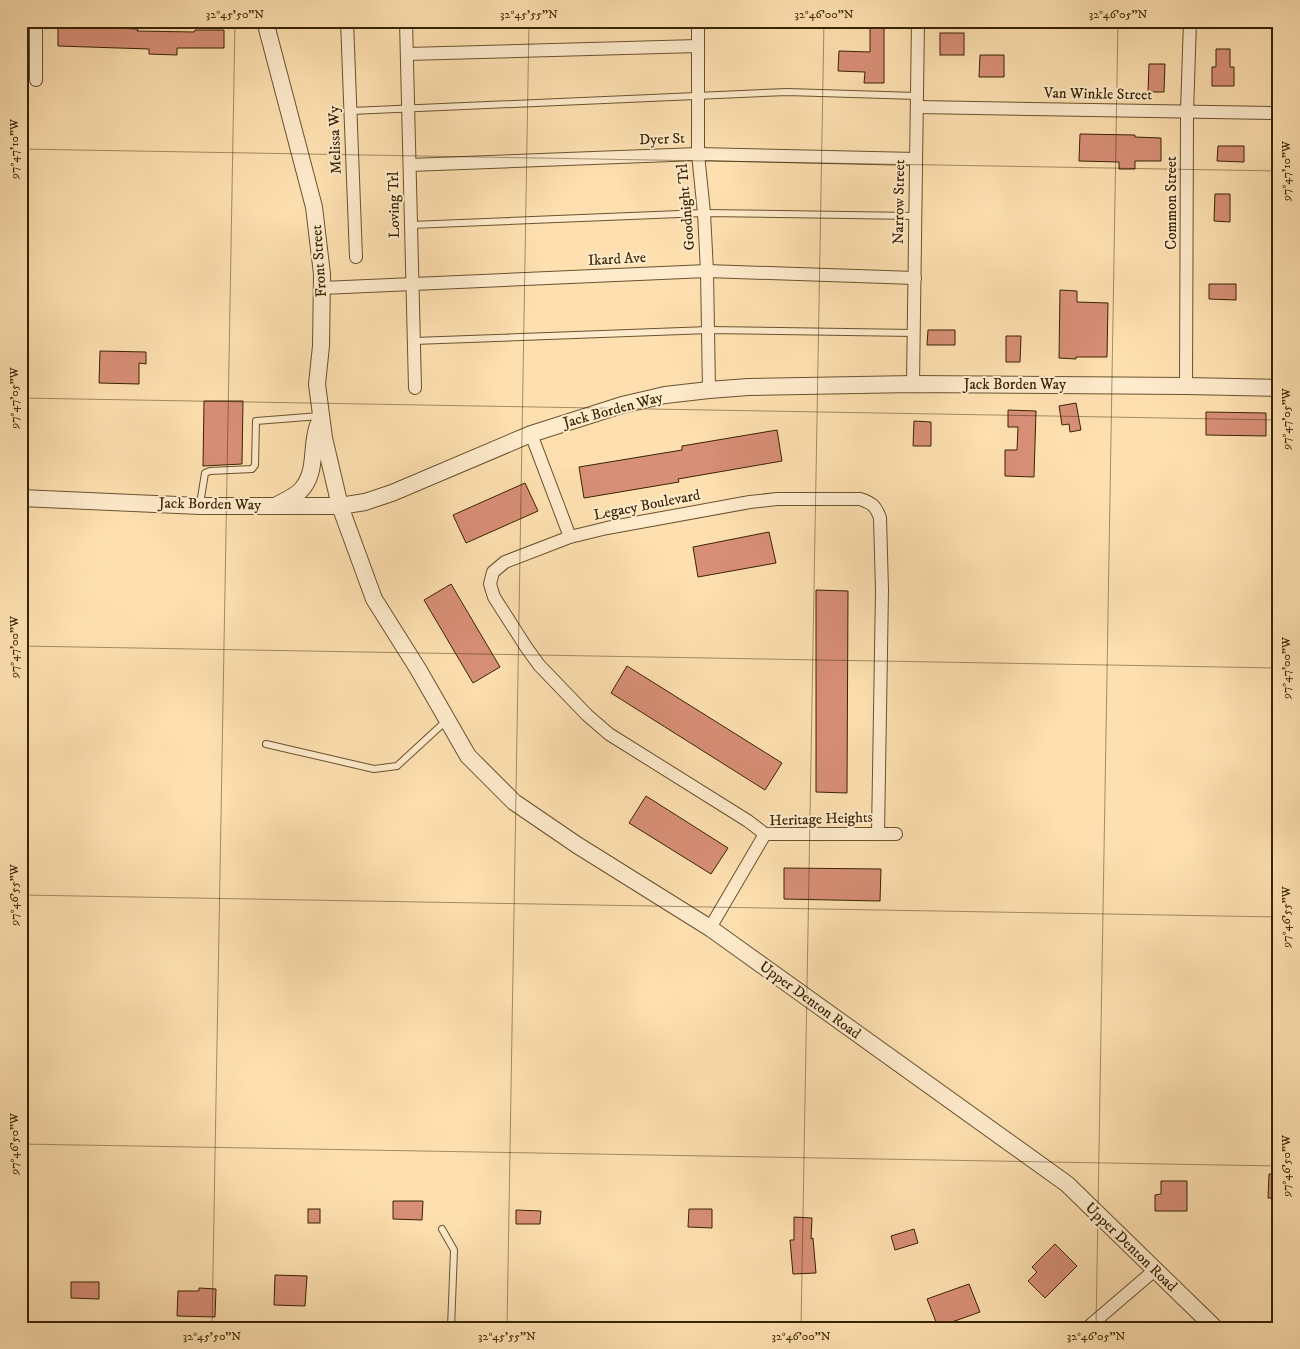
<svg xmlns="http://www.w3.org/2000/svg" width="1300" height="1349" font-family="'IM FELL DW Pica',serif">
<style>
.building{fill:#d88f77;stroke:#382302}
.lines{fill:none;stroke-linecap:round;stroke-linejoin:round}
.service-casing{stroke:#6a522e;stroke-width:8}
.minor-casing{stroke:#6a522e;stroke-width:14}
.tertiary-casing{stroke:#6a522e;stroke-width:18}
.service{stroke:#feebcc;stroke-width:6}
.minor{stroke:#feebcc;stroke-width:12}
.tertiary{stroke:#feebcc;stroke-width:16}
.ticks{fill:none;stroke:#382302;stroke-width:1;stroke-opacity:0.45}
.labels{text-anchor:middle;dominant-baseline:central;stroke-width:4;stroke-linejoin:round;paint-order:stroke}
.street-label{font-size:15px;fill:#382302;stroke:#feebcc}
.neatline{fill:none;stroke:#382302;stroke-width:2}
.ticks-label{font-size:12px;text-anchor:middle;fill:#382302}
</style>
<rect width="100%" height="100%" fill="#fee0b0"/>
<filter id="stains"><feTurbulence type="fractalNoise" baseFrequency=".004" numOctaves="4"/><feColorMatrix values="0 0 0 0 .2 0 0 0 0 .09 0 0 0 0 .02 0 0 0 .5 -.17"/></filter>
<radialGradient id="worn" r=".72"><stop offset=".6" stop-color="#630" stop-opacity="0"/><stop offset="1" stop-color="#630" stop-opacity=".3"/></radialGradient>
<g class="building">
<path d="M 870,21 L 884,21 L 884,83 L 864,83 L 865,72 L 838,71 L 839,51 L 870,52 Z"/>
<path d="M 58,26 L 138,29 L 137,31 L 194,32 L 195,30 L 224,30 L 224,48 L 177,48 L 177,55 L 149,54 L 149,49 L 58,46 Z"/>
<rect x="940" y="33" width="24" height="22"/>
<path d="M 1216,49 L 1230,49 L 1230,67 L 1234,67 L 1234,86 L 1212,86 L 1212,67 L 1216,67 Z"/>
<path d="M 980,55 L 1004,55 L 1004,77 L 979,77 Z"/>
<path d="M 1149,64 L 1165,64 L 1164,92 L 1148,92 Z"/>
<path d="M 1080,134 L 1135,135 L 1135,137 L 1161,138 L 1161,161 L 1135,161 L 1135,169 L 1119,169 L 1119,162 L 1079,161 Z"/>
<path d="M 1218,146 L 1244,146 L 1244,162 L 1217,161 Z"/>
<path d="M 1215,194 L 1230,194 L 1230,222 L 1214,221 Z"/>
<path d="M 1209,284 L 1236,284 L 1236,300 L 1209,299 Z"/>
<path d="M 1060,290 L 1077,291 L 1077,302 L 1108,303 L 1107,357 L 1076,357 L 1076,359 L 1059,358 Z"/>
<path d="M 928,330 L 955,330 L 955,345 L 927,345 Z"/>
<path d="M 1006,336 L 1021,336 L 1020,362 L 1006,362 Z"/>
<path d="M 100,351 L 146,352 L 146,364 L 139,363 L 139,384 L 99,383 Z"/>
<path d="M 204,401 L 243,401 L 242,464 L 203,466 Z"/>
<path d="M 1076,403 L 1081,430 L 1070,432 L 1069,424 L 1062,425 L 1059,406 Z"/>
<path d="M 1008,410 L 1036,411 L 1034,477 L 1005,476 L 1005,450 L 1017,450 L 1018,427 L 1008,427 Z"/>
<path d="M 1206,412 L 1266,413 L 1266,436 L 1206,435 Z"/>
<path d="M 914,421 L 931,422 L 931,446 L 913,446 Z"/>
<path d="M 777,430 L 782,461 L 678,479 L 679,482 L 584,498 L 579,467 L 682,450 L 682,446 Z"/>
<path d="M 525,483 L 538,511 L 466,543 L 453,515 Z"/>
<path d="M 769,532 L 776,563 L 698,577 L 693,547 Z"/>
<path d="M 451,584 L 500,667 L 473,683 L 424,600 Z"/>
<path d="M 816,590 L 848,591 L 847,793 L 816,792 Z"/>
<path d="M 627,666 L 782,763 L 765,790 L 611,693 Z"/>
<path d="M 646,796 L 728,848 L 711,874 L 629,823 Z"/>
<path d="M 784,868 L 881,869 L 880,901 L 784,899 Z"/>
<path d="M 1269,1174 L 1279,1174 L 1279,1198 L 1268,1198 Z"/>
<path d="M 1161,1181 L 1187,1181 L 1187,1211 L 1155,1211 L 1155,1195 L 1161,1194 Z"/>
<path d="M 393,1201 L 423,1201 L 422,1220 L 393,1219 Z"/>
<rect x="308" y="1209" width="12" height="14"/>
<path d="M 689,1209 L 712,1209 L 712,1228 L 688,1227 Z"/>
<path d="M 516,1210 L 541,1211 L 540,1224 L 516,1224 Z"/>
<path d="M 794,1217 L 812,1218 L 811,1239 L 813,1238 L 816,1273 L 793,1274 L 790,1240 L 794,1240 Z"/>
<path d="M 914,1229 L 918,1243 L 895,1250 L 891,1236 Z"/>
<path d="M 1055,1244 L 1077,1266 L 1045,1298 L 1028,1281 L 1037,1272 L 1032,1267 Z"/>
<path d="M 275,1275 L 307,1276 L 305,1306 L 274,1305 Z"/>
<path d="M 71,1282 L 99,1282 L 99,1299 L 71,1298 Z"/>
<path d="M 969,1284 L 980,1312 L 938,1327 L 927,1299 Z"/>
<path d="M 199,1288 L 216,1289 L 215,1317 L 177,1316 L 178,1291 L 199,1291 Z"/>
</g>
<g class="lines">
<g class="service-casing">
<g id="service">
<path d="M 351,111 L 787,92 L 917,96"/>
<path d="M 411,225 L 704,213 L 915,216"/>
<path d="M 414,341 L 709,330 L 914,333"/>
<path d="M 200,504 L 205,473 L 210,471 L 252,469 L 255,465 L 256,421 L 320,416"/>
<path d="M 266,744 L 374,769 L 397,766 L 447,720"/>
<path d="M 442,1229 L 454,1250 L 451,1328"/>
</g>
</g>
<g class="minor-casing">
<g id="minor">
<path d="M 347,21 L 356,257"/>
<path d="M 406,21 L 415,388"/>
<path d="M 698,21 L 698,154 L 704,213 L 707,271 L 709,390"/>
<path d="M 407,54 L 698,46"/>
<path d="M 36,80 L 36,21"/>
<path d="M 917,107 L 1279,113"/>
<path d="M 410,165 L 698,154 L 916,159"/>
<path d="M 322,288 L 707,271 L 915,278"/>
<path d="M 913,384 L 918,21"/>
<path d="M 1186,386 L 1187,112 L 1190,21"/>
<path d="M 531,434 L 570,537"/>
<path d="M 765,834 L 748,821 L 609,734 L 587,715 L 539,665 L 526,647 L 494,597 L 490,584 L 493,572 L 505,562 L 570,537 L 607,528 L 750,502 L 777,499 L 860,499 C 872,503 876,506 880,518 L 882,590 L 878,834"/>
<path d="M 710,928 L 765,834 L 896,834"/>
<path d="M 1087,1328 L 1156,1269"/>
</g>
</g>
<g class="tertiary-casing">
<g id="tertiary">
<path d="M 265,21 L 314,207 L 322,274 L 321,346 L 317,384 L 324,438 L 340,506 L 374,599 L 418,669 L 468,756 L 514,802 L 577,845 L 710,928 L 1067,1184 L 1215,1328"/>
<path d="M 21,498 L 200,506 L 340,506 L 365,502 L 392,493 L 531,434 L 622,405 L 665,395 L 709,390 L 748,387 L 913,384 L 1186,386 L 1279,388"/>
<path d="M 277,505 C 284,501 294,497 300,491 C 318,473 310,447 318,425"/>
</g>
</g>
<use href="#service" class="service"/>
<use href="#minor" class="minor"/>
<use href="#tertiary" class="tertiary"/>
</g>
<path class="ticks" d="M 21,149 L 1279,171M 21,398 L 1279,420M 21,646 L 1279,668M 21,895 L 1279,917M 21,1144 L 1279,1166M 212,1328 L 235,21M 507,1328 L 529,21M 801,1328 L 824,21M 1096,1328 L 1118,21"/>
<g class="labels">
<g class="street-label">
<text transform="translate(1098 94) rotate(1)">Van Winkle Street</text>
<text transform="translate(662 139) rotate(-2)">Dyer St</text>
<text transform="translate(335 140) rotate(-92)">Melissa Wy</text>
<text transform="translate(899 202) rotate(-89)">Narrow Street</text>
<text transform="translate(1171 203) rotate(-90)">Common Street</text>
<text transform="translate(394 205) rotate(-91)">Loving Trl</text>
<text transform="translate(686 207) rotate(-95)">Goodnight Trl</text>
<text transform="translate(617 259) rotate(-3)">Ikard Ave</text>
<text transform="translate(319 261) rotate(-94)">Front Street</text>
<text x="1015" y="384">Jack Borden Way</text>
<text transform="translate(613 410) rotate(-15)">Jack Borden Way</text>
<text transform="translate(210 504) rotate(1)">Jack Borden Way</text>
<text transform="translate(647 505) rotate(-11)">Legacy Boulevard</text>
<text transform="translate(821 819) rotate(-2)">Heritage Heights</text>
<text transform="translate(810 1000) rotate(36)">Upper Denton Road</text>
<text transform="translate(1131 1247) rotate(44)">Upper Denton Road</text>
</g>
</g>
<rect width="1300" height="1349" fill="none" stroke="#fee0b0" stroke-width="55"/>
<rect x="28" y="28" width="1244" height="1294" class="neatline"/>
<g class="ticks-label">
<text x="235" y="18">32°45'50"N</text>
<text x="529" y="18">32°45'55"N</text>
<text x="824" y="18">32°46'00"N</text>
<text x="1118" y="18">32°46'05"N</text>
<text transform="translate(14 149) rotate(-90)" y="4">97°47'10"W</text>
<text transform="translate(1286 171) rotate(-90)" y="4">97°47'10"W</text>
<text transform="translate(14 398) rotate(-90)" y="4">97°47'05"W</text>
<text transform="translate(1286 419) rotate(-90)" y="4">97°47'05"W</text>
<text transform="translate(14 647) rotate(-90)" y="4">97°47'00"W</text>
<text transform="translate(1286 668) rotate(-90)" y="4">97°47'00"W</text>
<text transform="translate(14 895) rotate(-90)" y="4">97°46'55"W</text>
<text transform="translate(1286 917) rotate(-90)" y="4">97°46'55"W</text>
<text transform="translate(14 1144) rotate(-90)" y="4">97°46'50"W</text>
<text transform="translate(1286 1166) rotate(-90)" y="4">97°46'50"W</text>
<text x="212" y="1340">32°45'50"N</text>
<text x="507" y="1340">32°45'55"N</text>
<text x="801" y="1340">32°46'00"N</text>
<text x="1096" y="1340">32°46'05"N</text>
</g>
<rect width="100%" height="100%" filter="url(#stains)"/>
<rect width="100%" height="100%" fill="url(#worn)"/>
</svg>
